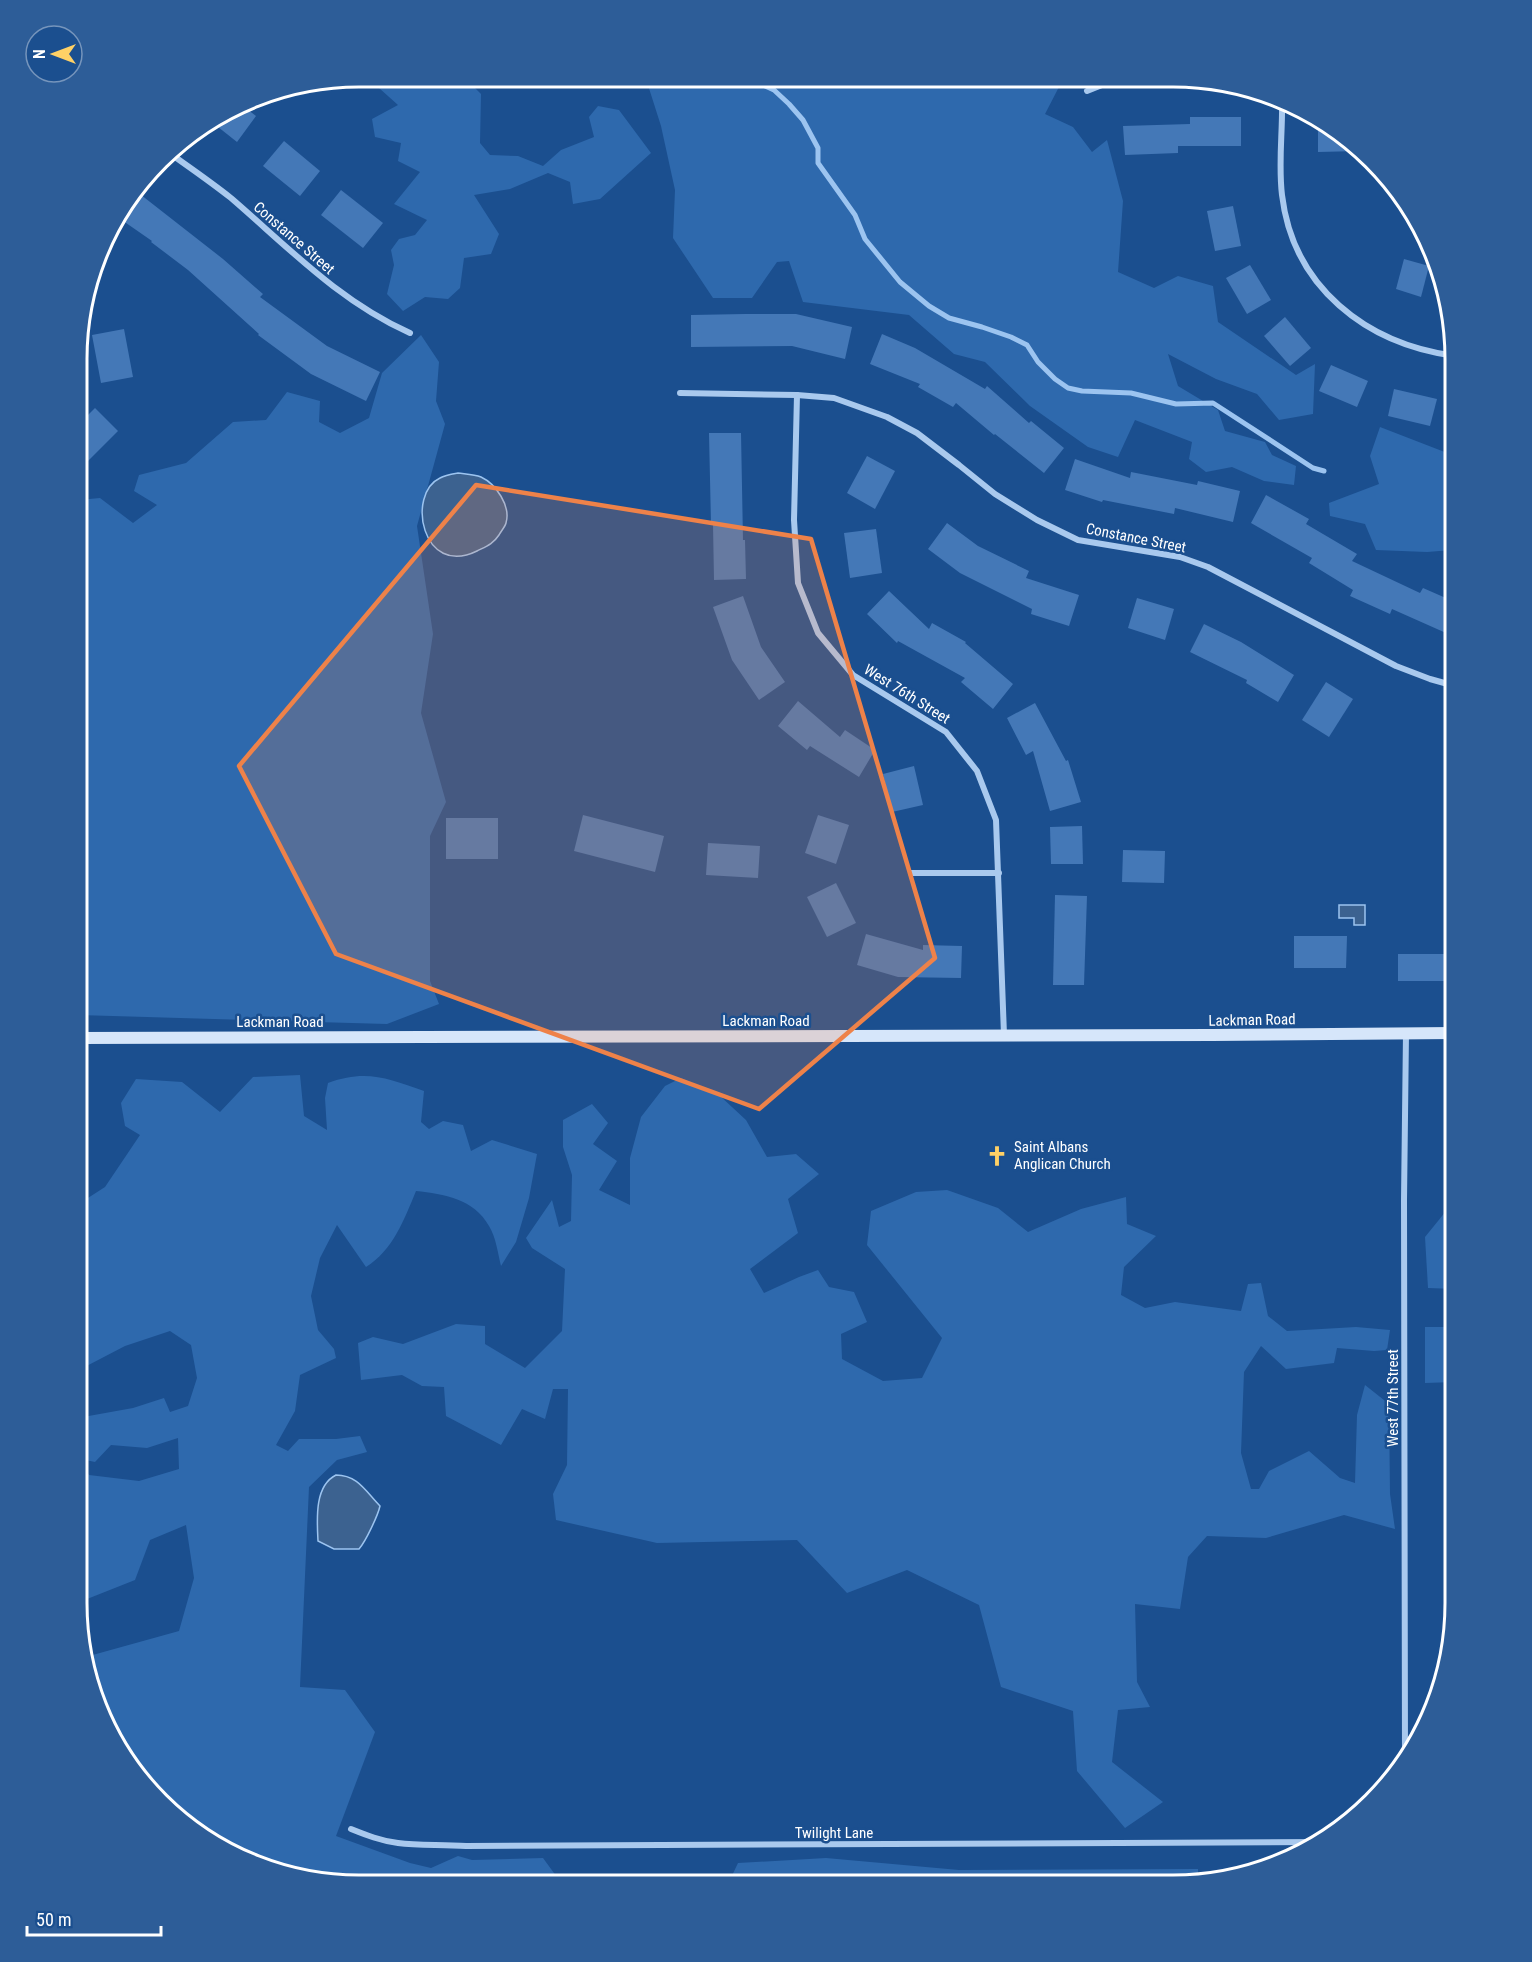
<svg xmlns="http://www.w3.org/2000/svg" width="1532" height="1962" font-family="'Roboto Condensed',sans-serif">
<style>
.green{fill:#2e69ad}
.water{fill:#3c6290;stroke:#9cc4f0;stroke-width:1.5}
.lines{fill:none;stroke-linecap:round;stroke-linejoin:round}
.stream{stroke:#9cc4f0;stroke-width:5}
.building{fill:#4478b7}
.street{stroke:#a9c9ee;stroke-width:6}
.secondary{stroke:#d6e6fa;stroke-width:12}
.marked{fill:#ee8249;fill-opacity:0.2;stroke:#ee8249;stroke-width:4.5;stroke-linejoin:round}
.labels{text-anchor:middle;dominant-baseline:central;stroke-width:5;stroke-linejoin:round;paint-order:stroke}
.street-label{font-size:15px;fill:#fff;stroke:#1b4f8f}
.poi-label{font-size:15px;fill:#fff;stroke:#1b4f8f;text-anchor:start}
.rim{fill:none;stroke:#fff;stroke-width:3}
</style>
<rect width="100%" height="100%" fill="#1b4f8f"/>
<g class="green">
<path d="M 387,77 L 464,77 L 481,94 L 480,143 L 490,155 L 518,156 L 543,166 L 561,150 L 594,137 L 589,117 L 598,106 L 619,110 L 651,153 L 600,199 L 573,204 L 570,182 L 548,173 L 510,189 L 474,195 L 499,234 L 491,254 L 464,258 L 460,288 L 448,299 L 425,297 L 403,311 L 387,294 L 394,265 L 391,250 L 399,239 L 415,235 L 427,220 L 394,204 L 420,172 L 398,161 L 401,143 L 375,137 L 372,119 L 398,105 L 379,88 Z"/>
<path d="M 649,77 L 1056,79 L 1060,85 L 1045,114 L 1073,127 L 1092,152 L 1107,140 L 1123,201 L 1118,272 L 1154,288 L 1178,276 L 1213,286 L 1218,322 L 1296,375 L 1315,364 L 1313,414 L 1279,420 L 1257,394 L 1216,379 L 1168,354 L 1178,386 L 1218,410 L 1225,431 L 1265,442 L 1272,455 L 1296,466 L 1294,485 L 1264,481 L 1232,467 L 1206,472 L 1189,459 L 1192,442 L 1135,420 L 1118,457 L 1088,447 L 1030,406 L 985,362 L 954,354 L 909,315 L 803,302 L 789,261 L 777,262 L 752,298 L 713,298 L 673,238 L 675,190 L 661,126 L 647,82 Z"/>
<path d="M 421,335 L 439,362 L 436,401 L 445,424 L 417,526 L 433,634 L 421,713 L 446,802 L 430,836 L 430,981 L 439,1004 L 387,1024 L 78,1015 L 78,819 L 85,804 L 78,802 L 79,500 L 100,498 L 133,523 L 157,505 L 134,491 L 139,475 L 186,463 L 233,422 L 266,420 L 287,392 L 320,401 L 319,422 L 340,433 L 369,418 L 382,373 Z"/>
<path d="M 1380,427 L 1455,456 L 1455,553 L 1452,550 L 1427,552 L 1376,550 L 1365,524 L 1330,516 L 1329,503 L 1379,484 L 1370,456 Z"/>
<path d="M 300,1075 L 304,1116 L 327,1130 L 325,1098 L 328,1083 C 365,1069 388,1078 424,1091 L 421,1122 L 429,1129 L 443,1121 L 463,1125 L 471,1151 L 492,1140 L 537,1154 L 529,1198 L 516,1242 L 501,1266 C 498,1254 496,1237 489,1226 C 474,1199 444,1194 416,1191 C 404,1220 393,1250 366,1267 L 337,1225 L 320,1258 L 311,1296 L 318,1330 L 334,1349 L 336,1358 L 300,1375 L 295,1411 L 276,1445 L 288,1451 L 299,1439 L 336,1439 L 360,1436 L 367,1452 L 337,1460 L 309,1487 L 300,1687 L 345,1690 L 375,1732 L 336,1836 L 410,1863 L 431,1868 L 458,1856 L 472,1860 L 543,1858 L 562,1884 L 322,1883 L 202,1838 L 147,1790 L 106,1728 L 89,1656 L 179,1631 L 194,1578 L 186,1525 L 150,1540 L 135,1580 L 77,1603 L 77,1457 L 89,1475 L 139,1481 L 179,1469 L 178,1438 L 147,1448 L 111,1445 L 95,1462 L 81,1459 L 83,1417 L 133,1408 L 164,1398 L 170,1412 L 188,1406 L 197,1378 L 191,1345 L 170,1331 L 125,1346 L 77,1371 L 77,1205 L 105,1187 L 140,1135 L 125,1126 L 121,1103 L 136,1079 L 182,1082 L 220,1112 L 253,1077 Z"/>
<path d="M 681,1078 L 719,1095 L 746,1120 L 767,1157 L 796,1154 L 819,1174 L 788,1199 L 798,1233 L 750,1269 L 764,1293 L 799,1277 L 818,1270 L 829,1287 L 854,1292 L 867,1322 L 841,1334 L 842,1359 L 883,1381 L 922,1378 L 942,1338 L 867,1245 L 871,1211 L 916,1192 L 947,1190 L 998,1208 L 1028,1232 L 1081,1209 L 1126,1197 L 1127,1224 L 1156,1236 L 1124,1267 L 1121,1295 L 1145,1308 L 1175,1302 L 1241,1311 L 1248,1284 L 1261,1283 L 1268,1316 L 1287,1331 L 1356,1327 L 1390,1330 L 1387,1350 L 1374,1351 L 1337,1348 L 1334,1363 L 1286,1369 L 1261,1346 L 1244,1372 L 1241,1453 L 1251,1489 L 1259,1489 L 1269,1471 L 1309,1451 L 1340,1478 L 1355,1483 L 1357,1415 L 1365,1385 L 1389,1404 L 1390,1494 L 1395,1529 L 1344,1515 L 1266,1538 L 1207,1536 L 1188,1557 L 1180,1609 L 1135,1604 L 1137,1682 L 1150,1707 L 1118,1710 L 1112,1762 L 1163,1802 L 1125,1828 L 1077,1771 L 1073,1711 L 1001,1687 L 979,1605 L 907,1570 L 847,1593 L 797,1540 L 657,1543 L 556,1520 L 553,1494 L 567,1465 L 568,1389 L 553,1389 L 545,1419 L 522,1409 L 501,1445 L 446,1416 L 444,1387 L 422,1386 L 402,1375 L 361,1380 L 358,1343 L 373,1337 L 403,1344 L 456,1324 L 485,1326 L 485,1344 L 525,1368 L 562,1331 L 565,1269 L 532,1248 L 526,1238 L 552,1200 L 559,1227 L 571,1221 L 572,1175 L 563,1147 L 563,1120 L 592,1104 L 608,1123 L 593,1144 L 617,1161 L 599,1190 L 630,1205 L 630,1158 L 641,1117 L 665,1086 Z"/>
<path d="M 1455,1200 L 1455,1289 L 1428,1288 L 1425,1237 Z"/>
<path d="M 1425,1327 L 1445,1327 L 1448,1359 L 1455,1359 L 1455,1382 L 1425,1383 Z"/>
<path d="M 826,1858 L 959,1870 L 1198,1869 L 1198,1880 L 1174,1885 L 728,1884 L 738,1863 Z"/>
</g>
<g class="water">
<path d="M 458,473 C 465,474 474,474 481,477 C 496,484 511,506 506,523 C 505,527 501,531 499,535 C 493,544 487,546 477,551 C 422,578 406,494 440,478 C 445,475 452,474 458,473 Z"/>
<path d="M 1339,905 L 1365,905 L 1365,925 L 1354,925 L 1354,918 L 1339,918 Z"/>
<path d="M 336,1475 C 358,1475 366,1492 380,1506 C 378,1515 366,1541 359,1549 L 334,1549 L 318,1541 C 317,1520 314,1486 336,1475 Z"/>
</g>
<g class="lines">
<path class="stream" d="M 731,78 L 736,82 L 761,84 L 774,90 L 789,104 L 803,120 L 818,148 L 818,163 L 855,215 L 865,239 L 900,282 L 929,306 L 949,318 L 982,327 L 1011,337 L 1027,345 L 1038,362 L 1055,379 L 1068,388 L 1082,391 L 1131,393 L 1176,404 L 1213,403 L 1313,468 L 1324,471"/>
</g>
<g class="building">
<path d="M 243,106 L 256,116 L 237,142 L 213,123 Z"/>
<path d="M 1190,117 L 1241,117 L 1241,146 L 1178,146 L 1178,153 L 1125,155 L 1123,126 L 1190,124 Z"/>
<path d="M 1318,119 L 1345,135 L 1359,151 L 1318,152 Z"/>
<path d="M 284,141 L 320,171 L 300,196 L 263,166 Z"/>
<path d="M 341,190 L 383,223 L 363,248 L 321,215 Z"/>
<path d="M 136,191 L 223,259 L 263,294 L 260,297 L 327,346 L 380,372 L 366,401 L 311,374 L 258,335 L 259,334 L 188,270 L 151,242 L 152,241 L 116,216 Z"/>
<path d="M 1233,206 L 1241,246 L 1215,251 L 1207,211 Z"/>
<path d="M 1404,259 L 1429,266 L 1421,297 L 1396,289 Z"/>
<path d="M 1250,265 L 1271,300 L 1247,314 L 1226,278 Z"/>
<path d="M 745,314 L 796,314 L 852,327 L 845,359 L 792,346 L 691,347 L 691,315 Z"/>
<path d="M 1285,317 L 1311,348 L 1290,366 L 1264,336 Z"/>
<path d="M 124,329 L 133,377 L 101,383 L 92,335 Z"/>
<path d="M 882,334 L 915,348 L 985,389 L 987,386 L 1029,423 L 1031,421 L 1064,448 L 1044,473 L 995,434 L 994,435 L 956,403 L 953,407 L 918,387 L 920,384 L 870,364 Z"/>
<path d="M 1331,365 L 1368,381 L 1357,407 L 1319,391 Z"/>
<path d="M 1394,389 L 1437,399 L 1430,426 L 1388,416 Z"/>
<path d="M 95,408 L 118,431 L 79,470 L 79,424 Z"/>
<path d="M 709,433 L 741,433 L 743,540 L 745,540 L 746,579 L 714,580 L 713,525 L 711,525 Z"/>
<path d="M 867,456 L 895,471 L 875,509 L 847,493 Z"/>
<path d="M 1075,459 L 1130,478 L 1131,472 L 1197,485 L 1198,481 L 1240,491 L 1233,522 L 1175,508 L 1174,514 L 1103,500 L 1102,502 L 1065,490 Z"/>
<path d="M 1266,495 L 1309,519 L 1306,524 L 1357,554 L 1352,561 L 1420,593 L 1423,588 L 1455,602 L 1455,637 L 1392,609 L 1390,614 L 1350,596 L 1353,590 L 1309,563 L 1312,558 L 1251,523 Z"/>
<path d="M 947,523 L 978,546 L 1029,571 L 1026,578 L 1079,595 L 1069,626 L 1031,614 L 1032,609 L 960,573 L 928,549 Z"/>
<path d="M 876,529 L 882,573 L 850,578 L 844,533 Z"/>
<path d="M 889,591 L 929,629 L 932,623 L 966,642 L 965,643 L 1013,684 L 993,709 L 961,682 L 965,678 L 898,641 L 897,643 L 867,614 Z"/>
<path d="M 743,596 L 761,647 L 785,682 L 759,700 L 732,660 L 713,607 Z"/>
<path d="M 1137,598 L 1174,609 L 1165,640 L 1128,628 Z"/>
<path d="M 1204,624 L 1241,642 L 1294,675 L 1278,702 L 1246,683 L 1247,680 L 1190,652 Z"/>
<path d="M 1326,682 L 1353,699 L 1329,737 L 1302,720 Z"/>
<path d="M 798,701 L 840,737 L 845,730 L 875,750 L 859,777 L 810,746 L 807,750 L 778,726 Z"/>
<path d="M 1035,703 L 1066,761 L 1068,760 L 1081,802 L 1050,811 L 1033,751 L 1026,755 L 1007,718 Z"/>
<path d="M 914,766 L 923,805 L 892,812 L 883,774 Z"/>
<path d="M 583,815 L 664,836 L 655,872 L 574,851 Z"/>
<path d="M 818,815 L 849,825 L 836,864 L 805,853 Z"/>
<rect x="446" y="818" width="52" height="41"/>
<path d="M 1082,826 L 1083,864 L 1051,864 L 1050,827 Z"/>
<path d="M 708,843 L 760,846 L 758,878 L 706,875 Z"/>
<path d="M 1123,850 L 1165,851 L 1164,883 L 1122,882 Z"/>
<path d="M 836,883 L 856,923 L 827,937 L 807,897 Z"/>
<path d="M 1055,895 L 1087,896 L 1084,985 L 1053,985 Z"/>
<path d="M 866,934 L 923,950 L 923,945 L 962,946 L 961,978 L 898,977 L 857,965 Z"/>
<path d="M 1294,936 L 1347,936 L 1346,968 L 1294,968 Z"/>
<rect x="1398" y="954" width="57" height="27"/>
</g>
<g class="lines">
<g class="street">
<path d="M 1087,91 L 1117,79"/>
<path d="M 1282,98 C 1283,130 1278,163 1282,195 C 1293,287 1366,344 1455,356"/>
<path d="M 168,152 C 189,167 211,182 231,198 C 289,248 339,301 410,333"/>
<path d="M 680,393 L 797,395 L 834,398 L 887,417 L 917,433 L 959,465 L 995,494 L 1037,520 L 1078,540 L 1180,557 L 1208,567 L 1396,666 L 1430,679 L 1455,686"/>
<path d="M 797,395 L 794,520 L 798,583 L 818,633 L 853,675 L 946,732 L 977,771 L 996,820 L 1004,1035"/>
<path d="M 911,873 L 999,873"/>
<path d="M 1405,1763 L 1404,1200 L 1406,1033"/>
<path d="M 351,1829 C 366,1835 381,1841 398,1843 C 419,1846 443,1844 466,1846 L 1320,1842"/>
</g>
<path class="secondary" d="M 78,1038 L 1212,1035 L 1455,1033"/>
</g>
<path class="marked" d="M 476,485 L 811,539 L 935,958 L 759,1109 L 336,954 L 239,766 Z"/>
<defs>
<g id="church-bare" transform="scale(1.62)"><path d="M-1.2-6h2.4v3.5h3.3v2.4h-3.3V6h-2.4V-.1h-3.3v-2.4h3.3Z" fill="#ffd166" stroke="#1b4f8f" stroke-width="2.5" paint-order="stroke"/></g>
</defs>
<g fill-rule="evenodd">
<use href="#church-bare" x="997" y="1156"/>
</g>
<g class="labels">
<g class="street-label">
<text transform="translate(294 238) rotate(41)">Constance Street</text>
<text transform="translate(1136 538) rotate(11)">Constance Street</text>
<text transform="translate(907 694) rotate(32)">West 76th Street</text>
<text transform="translate(1252 1020) rotate(-1)">Lackman Road</text>
<text x="766" y="1021">Lackman Road</text>
<text x="280" y="1022">Lackman Road</text>
<text transform="translate(1393 1398) rotate(-90)">West 77th Street</text>
<text x="834" y="1833">Twilight Lane</text>
</g>
<g class="poi-label">
<text x="1014" y="1147">Saint Albans<tspan x="1014" dy="17">Anglican Church</tspan></text>
</g>
</g>
<path d="M0 0H1532V1962H0ZM359 87H1173A272 272 0 0 1 1445 359V1603A272 272 0 0 1 1173 1875H359A272 272 0 0 1 87 1603V359A272 272 0 0 1 359 87Z" fill="#2d5d98" fill-rule="evenodd"/>
<path class="rim" d="M359 87H1173A272 272 0 0 1 1445 359V1603A272 272 0 0 1 1173 1875H359A272 272 0 0 1 87 1603V359A272 272 0 0 1 359 87Z"/>
<g transform="translate(54 54) rotate(270)"><circle r="28" fill="#1b4f8f" stroke="#7695bc" stroke-width="1.5"/>
<path d="M0-4.5L10 22L0 15L-10 22Z" fill="#ffd166"/>
<text y="-9" font-size="16" font-weight="bold" text-anchor="middle" fill="#ffffff">N</text>
</g>
<path d="M27 1926v9h134v-9" fill="none" stroke="#ffffff" stroke-width="3"/>
<text x="36" y="1926" font-size="18" fill="#ffffff" stroke="#1b4f8f" stroke-width="4.5" paint-order="stroke">50 m</text>
</svg>
